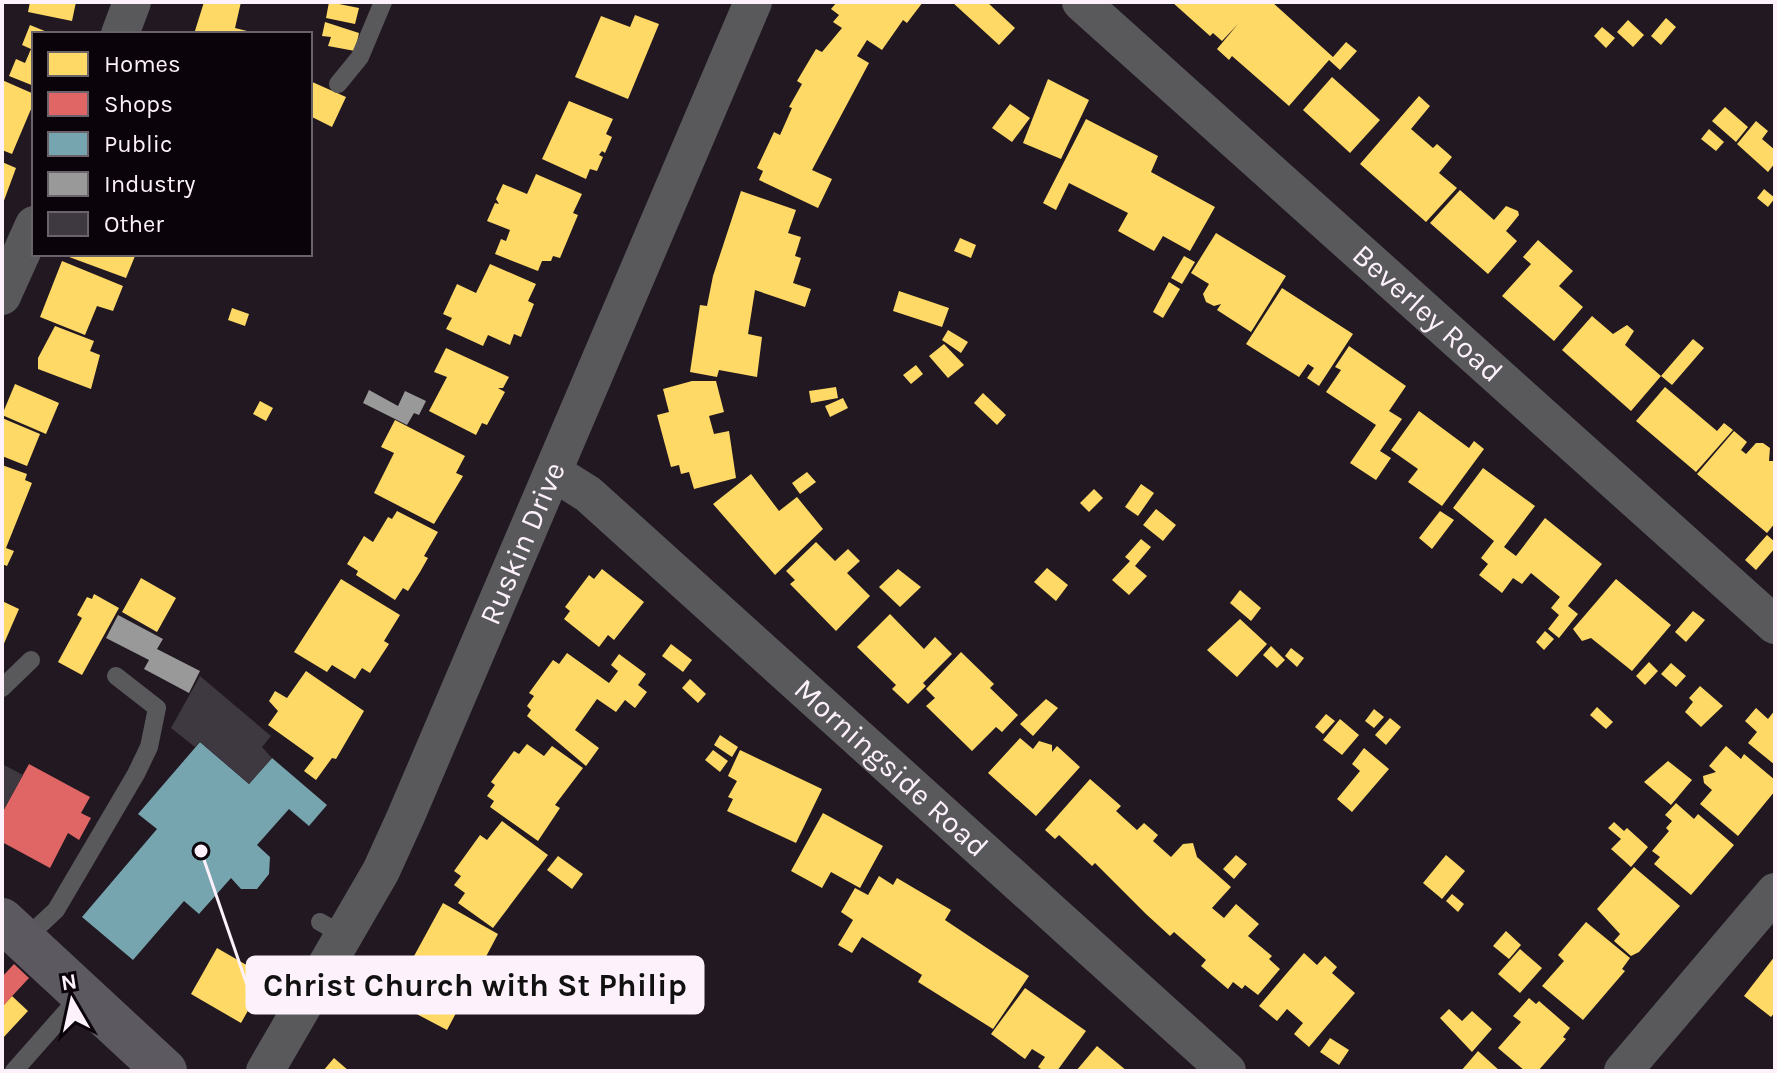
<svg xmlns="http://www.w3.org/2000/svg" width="1777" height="1073" font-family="Karla,sans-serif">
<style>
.homes{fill:#ffd966}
.shops{fill:#e06666}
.public{fill:#76a5af}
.industry{fill:#999}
.building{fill:#3e3841}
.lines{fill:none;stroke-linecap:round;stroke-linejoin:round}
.lane{stroke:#59595c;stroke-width:18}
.street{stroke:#59595c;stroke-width:38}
.primary{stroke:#5c5961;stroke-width:44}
.labels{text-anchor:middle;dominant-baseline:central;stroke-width:8;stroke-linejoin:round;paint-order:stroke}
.street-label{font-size:30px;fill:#fdf1fc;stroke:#0a040a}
.leader{fill:none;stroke:#fdf1fc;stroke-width:3}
.callout-dot{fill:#fdf1fc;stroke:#0a040a;stroke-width:3}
.callout{fill:#fdf1fc;stroke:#fdf1fc;stroke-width:3}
.callout-label{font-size:32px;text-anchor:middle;font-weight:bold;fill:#111}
</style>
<rect width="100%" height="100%" fill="#211821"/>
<g class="homes">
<path d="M 30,2 L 76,2 L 72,21 L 28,12 Z"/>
<path d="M 204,2 L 241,2 L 235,28 L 259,34 L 194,34 Z"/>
<path d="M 329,2 L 359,8 L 355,24 L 326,18 Z"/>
<path d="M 837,2 L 923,2 L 907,23 L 903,20 L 882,50 L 867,40 L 857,56 L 869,63 L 812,170 L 832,179 L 818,208 L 759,180 L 763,171 L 757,168 L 774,132 L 780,135 L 792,108 L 789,107 L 802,84 L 797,81 L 816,49 L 822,52 L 842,28 L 833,22 L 839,15 L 831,9 Z"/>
<path d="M 952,2 L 987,2 L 1015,28 L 999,45 Z"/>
<path d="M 1172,2 L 1272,2 L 1333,57 L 1346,42 L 1357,51 L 1340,70 L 1329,60 L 1289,106 L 1232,56 L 1229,60 L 1217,49 L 1238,24 L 1222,41 L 1213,33 L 1210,36 Z"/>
<path d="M 635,15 L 659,24 L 628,99 L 575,77 L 601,16 L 630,27 Z"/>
<path d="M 1666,18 L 1676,27 L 1661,45 L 1651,36 Z"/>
<path d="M 1628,20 L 1644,35 L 1633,47 L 1617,32 Z"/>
<path d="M 325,22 L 359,33 L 355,51 L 328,46 L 331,37 L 322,36 Z"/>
<path d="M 30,25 L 52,34 L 34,34 L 34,86 L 9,76 L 16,59 L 25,63 L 31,49 L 22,45 Z"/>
<path d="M 1602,27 L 1615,38 L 1606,48 L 1594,36 Z"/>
<path d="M 1332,77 L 1380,120 L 1350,153 L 1303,110 Z"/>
<path d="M 1048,79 L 1089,100 L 1061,159 L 1023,143 Z"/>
<path d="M 2,80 L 34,94 L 34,102 L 12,154 L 2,150 Z"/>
<path d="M 310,81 L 346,97 L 332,127 L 310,116 Z"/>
<path d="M 1419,96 L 1430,106 L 1411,129 L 1433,148 L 1437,144 L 1452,157 L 1439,173 L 1457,188 L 1426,222 L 1360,164 Z"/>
<path d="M 569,101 L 613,119 L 606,134 L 612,137 L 605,153 L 602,151 L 599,155 L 603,157 L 597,171 L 590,169 L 586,179 L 542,159 Z"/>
<path d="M 1010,104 L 1030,118 L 1012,142 L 992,128 Z"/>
<path d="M 1725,107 L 1748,127 L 1736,142 L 1712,121 Z"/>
<path d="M 1086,119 L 1158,156 L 1151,172 L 1215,207 L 1190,251 L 1163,236 L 1154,251 L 1118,231 L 1128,213 L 1069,183 L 1056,210 L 1043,203 Z"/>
<path d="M 1756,121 L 1768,131 L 1762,139 L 1775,150 L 1775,163 L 1768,172 L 1737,144 Z"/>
<path d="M 1709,129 L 1724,142 L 1716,151 L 1701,139 Z"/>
<path d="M 2,162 L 16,168 L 2,206 Z"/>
<path d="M 536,174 L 582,194 L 573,213 L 578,215 L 560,258 L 553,256 L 551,261 L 542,261 L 538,271 L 495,254 L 501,239 L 506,241 L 510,230 L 487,221 L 495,203 L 499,204 L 496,199 L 503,184 L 527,194 Z"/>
<path d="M 1764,189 L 1775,198 L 1768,207 L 1757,198 Z"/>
<path d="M 1460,190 L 1494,220 L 1506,206 L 1518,211 L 1519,215 L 1506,231 L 1517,241 L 1488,274 L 1430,223 Z"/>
<path d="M 741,191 L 796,210 L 788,233 L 801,237 L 795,256 L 801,258 L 793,283 L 811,289 L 805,307 L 755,290 L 748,334 L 762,337 L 757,377 L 719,370 L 717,377 L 690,372 L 700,305 L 707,306 L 713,276 Z"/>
<path d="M 1216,233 L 1286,276 L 1251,332 L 1217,310 L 1221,304 L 1214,306 L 1206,302 L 1203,294 L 1209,284 L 1191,273 Z"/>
<path d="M 960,238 L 976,245 L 971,258 L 954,251 Z"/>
<path d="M 1538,240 L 1573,271 L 1559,286 L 1583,307 L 1554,341 L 1502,296 L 1531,264 L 1523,257 Z"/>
<path d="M 61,254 L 131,254 L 135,256 L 126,278 Z"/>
<path d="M 1184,256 L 1195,262 L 1182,284 L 1171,278 Z"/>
<path d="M 62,261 L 123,286 L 113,311 L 97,306 L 85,335 L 40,317 Z"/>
<path d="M 490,264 L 536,284 L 528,301 L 534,304 L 521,337 L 514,334 L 510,345 L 488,335 L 483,346 L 446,329 L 452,318 L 443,314 L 457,284 L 476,293 Z"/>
<path d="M 1169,282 L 1180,289 L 1163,318 L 1153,312 Z"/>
<path d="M 1282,288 L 1353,334 L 1319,386 L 1307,378 L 1314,368 L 1308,364 L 1299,377 L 1246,344 Z"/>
<path d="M 899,291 L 949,308 L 942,327 L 893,311 Z"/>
<path d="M 232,308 L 249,314 L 245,326 L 228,320 Z"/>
<path d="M 1592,316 L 1613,334 L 1627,325 L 1634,331 L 1625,345 L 1661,376 L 1693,339 L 1704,348 L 1672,385 L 1661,376 L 1631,411 L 1562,350 Z"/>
<path d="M 55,326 L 94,341 L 90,351 L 100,355 L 91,389 L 38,369 L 38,358 Z"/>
<path d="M 948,330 L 968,342 L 961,353 L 942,340 Z"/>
<path d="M 944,344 L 964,365 L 948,378 L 929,356 Z"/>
<path d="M 1349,346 L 1406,386 L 1389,411 L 1402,419 L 1380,451 L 1391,458 L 1376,480 L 1350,463 L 1376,425 L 1326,392 L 1341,370 L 1335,367 Z"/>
<path d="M 446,348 L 509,377 L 503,388 L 498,388 L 505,392 L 487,425 L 482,423 L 476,435 L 429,411 L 447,377 L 434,372 Z"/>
<path d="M 916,365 L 923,374 L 911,384 L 903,375 Z"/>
<path d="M 692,381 L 716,381 L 724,412 L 709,416 L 714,434 L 729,431 L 736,478 L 694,489 L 689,472 L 681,474 L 679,465 L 671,467 L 657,415 L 669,412 L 663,389 Z"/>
<path d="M 15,384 L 59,403 L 46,434 L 2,415 Z"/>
<path d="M 836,387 L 838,398 L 811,403 L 809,391 Z"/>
<path d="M 1665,387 L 1717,431 L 1724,423 L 1733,430 L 1696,472 L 1636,421 Z"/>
<path d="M 983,393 L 1006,415 L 997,425 L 974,403 Z"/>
<path d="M 843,398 L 848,408 L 830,417 L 825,406 Z"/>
<path d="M 260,401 L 273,408 L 266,421 L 253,414 Z"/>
<path d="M 1419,411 L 1469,448 L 1474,441 L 1484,449 L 1442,506 L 1408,482 L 1418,469 L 1391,450 Z"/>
<path d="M 2,418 L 40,434 L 27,466 L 2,456 Z"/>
<path d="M 395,420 L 465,456 L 456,473 L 463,476 L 434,524 L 374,493 L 394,453 L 381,447 Z"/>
<path d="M 1734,431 L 1747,442 L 1741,450 L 1746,454 L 1756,443 L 1763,443 L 1770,448 L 1769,461 L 1775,461 L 1775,523 L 1767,533 L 1697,474 Z"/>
<path d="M 2,465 L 27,474 L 25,480 L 32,483 L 6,548 L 14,551 L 7,566 L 2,564 Z"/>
<path d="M 1483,468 L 1535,506 L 1504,547 L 1516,556 L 1545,518 L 1602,564 L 1568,606 L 1578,614 L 1559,638 L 1548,629 L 1559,615 L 1551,608 L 1560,597 L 1531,573 L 1522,584 L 1513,578 L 1502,593 L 1479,575 L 1488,564 L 1481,558 L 1494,541 L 1453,508 Z"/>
<path d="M 807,472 L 816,482 L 800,494 L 792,483 Z"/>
<path d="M 751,474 L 779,511 L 797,497 L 823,529 L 775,575 L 713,504 Z"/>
<path d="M 1141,484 L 1154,493 L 1138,516 L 1125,507 Z"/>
<path d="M 1094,489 L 1103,498 L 1089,512 L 1080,503 Z"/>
<path d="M 1156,509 L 1176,525 L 1163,541 L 1143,525 Z"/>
<path d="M 397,511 L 438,532 L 424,556 L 428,558 L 420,572 L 408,591 L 403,588 L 395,600 L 356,575 L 358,571 L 347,564 L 364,536 L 373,542 L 388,517 L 392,519 Z"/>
<path d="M 1440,511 L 1454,520 L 1432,549 L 1419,538 Z"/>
<path d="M 1767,535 L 1775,542 L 1775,548 L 1756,570 L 1745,560 Z"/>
<path d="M 1141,539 L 1151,547 L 1135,566 L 1147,576 L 1129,595 L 1112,580 L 1130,561 L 1125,557 Z"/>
<path d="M 816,542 L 835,561 L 848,549 L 860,561 L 847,573 L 870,596 L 836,631 L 790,584 L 795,580 L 786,571 Z"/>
<path d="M 1047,568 L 1068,585 L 1056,601 L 1034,582 Z"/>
<path d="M 602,569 L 644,602 L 614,640 L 608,635 L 599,647 L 564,619 L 570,611 L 565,607 L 589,575 L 594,579 Z"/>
<path d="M 898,569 L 921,587 L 900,607 L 879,587 Z"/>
<path d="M 141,578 L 176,598 L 157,632 L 122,612 Z"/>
<path d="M 341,579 L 400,615 L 384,641 L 389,644 L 370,673 L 362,668 L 355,679 L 332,665 L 327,672 L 294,652 Z"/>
<path d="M 1616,579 L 1671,625 L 1632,671 L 1591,638 L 1582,641 L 1573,629 Z"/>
<path d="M 1240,590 L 1261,608 L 1251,621 L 1230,603 Z"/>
<path d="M 94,594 L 119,608 L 82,675 L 58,662 L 82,618 L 77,615 L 87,597 L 92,599 Z"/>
<path d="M 2,601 L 19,609 L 2,648 Z"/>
<path d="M 1693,611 L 1705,620 L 1686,642 L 1675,632 Z"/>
<path d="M 890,614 L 924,649 L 935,637 L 952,654 L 923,683 L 926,686 L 908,704 L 892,689 L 896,685 L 857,647 Z"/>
<path d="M 1240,619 L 1267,644 L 1237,677 L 1207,650 Z"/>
<path d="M 1545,631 L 1554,639 L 1544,650 L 1536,642 Z"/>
<path d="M 671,644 L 692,660 L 683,672 L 662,656 Z"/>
<path d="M 1271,646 L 1285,660 L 1277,668 L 1263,655 Z"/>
<path d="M 1291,648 L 1304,658 L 1297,667 L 1285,656 Z"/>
<path d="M 961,652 L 994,684 L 990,688 L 1018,715 L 1002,732 L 996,727 L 972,751 L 926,706 L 935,698 L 926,689 Z"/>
<path d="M 567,653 L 609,683 L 618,671 L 611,665 L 619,654 L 646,674 L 638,685 L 647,692 L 635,708 L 625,700 L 616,712 L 597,699 L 575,730 L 599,748 L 586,766 L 527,716 L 531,710 L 527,706 L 534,696 L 529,693 L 553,660 L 559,664 Z"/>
<path d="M 1649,662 L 1658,671 L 1645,685 L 1636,676 Z"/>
<path d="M 1671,663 L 1686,676 L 1676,687 L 1661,674 Z"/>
<path d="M 306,671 L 364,711 L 336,759 L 332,758 L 316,780 L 304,771 L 314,758 L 268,725 L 278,711 L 269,701 L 275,691 L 287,698 Z"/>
<path d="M 690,679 L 706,694 L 698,703 L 682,688 Z"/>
<path d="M 1700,686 L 1723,706 L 1701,727 L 1685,712 L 1693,702 L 1689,698 Z"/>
<path d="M 1046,699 L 1058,708 L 1033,736 L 1020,724 Z"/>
<path d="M 1597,707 L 1613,722 L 1606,729 L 1590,715 Z"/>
<path d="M 1756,708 L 1768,719 L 1775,710 L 1775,765 L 1748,743 L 1757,732 L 1745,721 Z"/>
<path d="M 1374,709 L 1384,717 L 1374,728 L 1365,721 Z"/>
<path d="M 1326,714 L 1335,721 L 1323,734 L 1315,727 Z"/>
<path d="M 1390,718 L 1401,727 L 1386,745 L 1375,735 Z"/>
<path d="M 1340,719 L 1359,735 L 1342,755 L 1323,740 Z"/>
<path d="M 720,735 L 738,747 L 732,757 L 714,745 Z"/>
<path d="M 1020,738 L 1033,749 L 1039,741 L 1052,745 L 1052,752 L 1057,746 L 1080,767 L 1036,816 L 988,773 Z"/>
<path d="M 527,744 L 544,756 L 552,746 L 583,768 L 555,805 L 560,808 L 538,841 L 490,807 L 494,801 L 487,796 L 495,785 L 491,782 L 514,751 L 519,754 Z"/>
<path d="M 1726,746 L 1741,759 L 1744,754 L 1775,780 L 1775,791 L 1738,836 L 1700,804 L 1712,790 L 1704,783 L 1703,776 L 1716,772 L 1709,766 Z"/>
<path d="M 1364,748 L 1389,769 L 1352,812 L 1337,799 L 1360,771 L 1352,764 Z"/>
<path d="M 713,750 L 728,761 L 720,772 L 705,760 Z"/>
<path d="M 740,750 L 822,789 L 796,843 L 727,811 L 733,799 L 728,797 L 737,781 L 728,776 Z"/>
<path d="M 1668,761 L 1692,780 L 1671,805 L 1644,782 Z"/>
<path d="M 1090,779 L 1121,806 L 1116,811 L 1137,830 L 1144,823 L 1158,835 L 1153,841 L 1171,857 L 1183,844 L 1193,843 L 1197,857 L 1231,887 L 1212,908 L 1224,918 L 1236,904 L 1259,924 L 1248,936 L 1272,956 L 1269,959 L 1280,969 L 1258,995 L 1245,985 L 1242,989 L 1233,982 L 1228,989 L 1201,966 L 1206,960 L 1174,932 L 1170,936 L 1146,914 L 1095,863 L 1092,866 L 1059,835 L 1055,839 L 1045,830 Z"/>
<path d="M 1676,803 L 1694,819 L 1698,814 L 1734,845 L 1691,895 L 1654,864 L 1660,857 L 1652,851 L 1669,831 L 1666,828 L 1672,821 L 1665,815 Z"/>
<path d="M 823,813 L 883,846 L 860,888 L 831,872 L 822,888 L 791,871 Z"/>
<path d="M 502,821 L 548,855 L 493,928 L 458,903 L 465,893 L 454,885 L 461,876 L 454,871 L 480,835 L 487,840 Z"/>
<path d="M 1614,822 L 1624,831 L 1627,828 L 1648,847 L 1631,867 L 1611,849 L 1621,839 L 1608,828 Z"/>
<path d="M 1236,855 L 1247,864 L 1234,879 L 1223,869 Z"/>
<path d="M 1446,855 L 1465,871 L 1442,899 L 1423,883 Z"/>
<path d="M 558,856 L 583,874 L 572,889 L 547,870 Z"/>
<path d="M 1634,867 L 1680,906 L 1639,952 L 1631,956 L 1614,941 L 1620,934 L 1597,909 Z"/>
<path d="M 879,876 L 893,885 L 897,878 L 951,910 L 945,920 L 1029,976 L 993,1029 L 918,982 L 922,975 L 862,937 L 852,953 L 838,945 L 853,920 L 841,912 L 855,888 L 868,895 Z"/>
<path d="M 1452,894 L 1464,904 L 1458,912 L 1446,901 Z"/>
<path d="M 443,903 L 498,934 L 447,1030 L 390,1000 Z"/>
<path d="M 1586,922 L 1630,958 L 1622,969 L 1625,971 L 1583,1020 L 1542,986 L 1564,961 L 1558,955 Z"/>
<path d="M 1506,931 L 1521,945 L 1509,959 L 1493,946 Z"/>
<path d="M 217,948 L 267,977 L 241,1023 L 191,994 Z"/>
<path d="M 1520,949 L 1542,968 L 1520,993 L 1498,974 Z"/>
<path d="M 1304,953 L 1317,965 L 1325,956 L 1337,967 L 1332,973 L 1355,993 L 1309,1047 L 1294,1034 L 1303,1023 L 1287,1009 L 1277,1021 L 1259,1006 Z"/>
<path d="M 1775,956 L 1775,1012 L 1771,1017 L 1744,996 Z"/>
<path d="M 1025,988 L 1086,1031 L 1057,1071 L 1044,1071 L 1038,1067 L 1045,1057 L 1032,1049 L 1025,1059 L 991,1034 Z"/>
<path d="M 12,996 L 28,1011 L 2,1039 L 2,1007 Z"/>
<path d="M 1529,998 L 1536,1004 L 1539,1001 L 1570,1028 L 1563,1037 L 1566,1039 L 1538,1071 L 1525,1071 L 1498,1048 L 1521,1022 L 1513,1016 Z"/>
<path d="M 1449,1009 L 1462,1021 L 1472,1011 L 1492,1029 L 1472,1052 L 1440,1018 Z"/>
<path d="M 1330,1038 L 1349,1050 L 1339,1065 L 1320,1052 Z"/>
<path d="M 1097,1046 L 1127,1071 L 1076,1071 Z"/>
<path d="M 1478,1051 L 1500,1071 L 1461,1071 Z"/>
<path d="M 334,1058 L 349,1071 L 323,1071 Z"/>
</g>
<g class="shops">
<path d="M 29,764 L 90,797 L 81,813 L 91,818 L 79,840 L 68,833 L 50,868 L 2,842 L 2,813 Z"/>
<path d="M 14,964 L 29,978 L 2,1007 L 2,977 Z"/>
</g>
<path class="public" d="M 200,742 L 249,784 L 272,758 L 327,805 L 309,826 L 289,809 L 257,845 L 270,857 L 269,874 L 257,889 L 241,889 L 231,878 L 199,914 L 184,901 L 133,960 L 82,917 L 157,829 L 138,814 Z"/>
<g class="industry">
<path d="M 369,390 L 398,406 L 405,391 L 426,401 L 419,415 L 414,413 L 407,425 L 363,403 Z"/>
<path d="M 118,615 L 163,639 L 157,649 L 200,671 L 189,693 L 144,669 L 149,660 L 106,638 Z"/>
</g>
<g class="building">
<path d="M 200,676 L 271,736 L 262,747 L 272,758 L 249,784 L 200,742 L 195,747 L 171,728 Z"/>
<path d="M 2,764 L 23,775 L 2,813 Z"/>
</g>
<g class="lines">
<g class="lane">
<path d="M 338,84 L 360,57 L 383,2"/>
<path d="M 2,688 L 31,660"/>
<path d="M 320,922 L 343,935"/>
<path d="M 25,939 L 56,910 L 136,774 L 149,747 L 157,708 L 116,676"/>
<path d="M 14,1071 L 81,995"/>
</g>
<g class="street">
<path id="s1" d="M 1081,2 L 1775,625"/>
<path d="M 120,34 L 132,2"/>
<path d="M 2,296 L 34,225"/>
<path id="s2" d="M 553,472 L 588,494 L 1227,1071"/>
<path id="s3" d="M 265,1071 L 381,871 L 406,816 L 753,2"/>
<path d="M 1623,1071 L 1775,892"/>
</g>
<path class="primary" d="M 2,920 L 165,1071"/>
</g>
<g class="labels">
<g class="street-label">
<text stroke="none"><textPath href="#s1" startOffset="466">Beverley Road</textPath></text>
<text stroke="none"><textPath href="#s3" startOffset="588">Ruskin Drive</textPath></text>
<text stroke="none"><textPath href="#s2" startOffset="450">Morningside Road</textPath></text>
</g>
</g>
<path class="leader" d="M201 851L247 985"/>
<circle class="callout-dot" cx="201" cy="851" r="8"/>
<rect class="callout" x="247" y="957" width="456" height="56" rx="8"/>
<g class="callout-label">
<text x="475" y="996">Christ Church with St Philip</text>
</g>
<rect width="1777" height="1073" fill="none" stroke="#fdf1fc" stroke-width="8"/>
<rect x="32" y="32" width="280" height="224" fill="#0a040a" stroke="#6b636b" stroke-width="2"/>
<rect x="48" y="52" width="40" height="24" fill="#ffd966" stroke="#6b636b" stroke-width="2"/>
<text x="104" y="72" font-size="24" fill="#fdf1fc">Homes</text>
<rect x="48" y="92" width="40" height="24" fill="#e06666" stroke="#6b636b" stroke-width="2"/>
<text x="104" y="112" font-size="24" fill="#fdf1fc">Shops</text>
<rect x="48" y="132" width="40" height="24" fill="#76a5af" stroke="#6b636b" stroke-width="2"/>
<text x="104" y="152" font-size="24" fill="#fdf1fc">Public</text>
<rect x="48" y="172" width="40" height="24" fill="#999999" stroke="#6b636b" stroke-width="2"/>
<text x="104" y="192" font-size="24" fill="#fdf1fc">Industry</text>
<rect x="48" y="212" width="40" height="24" fill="#3e3841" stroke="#6b636b" stroke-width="2"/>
<text x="104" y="232" font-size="24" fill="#fdf1fc">Other</text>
<g transform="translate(72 1001) rotate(351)" stroke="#0a040a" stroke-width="6" paint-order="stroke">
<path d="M0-6L14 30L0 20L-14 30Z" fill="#fdf1fc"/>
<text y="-12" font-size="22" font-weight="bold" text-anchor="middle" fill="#fdf1fc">N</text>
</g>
</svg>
